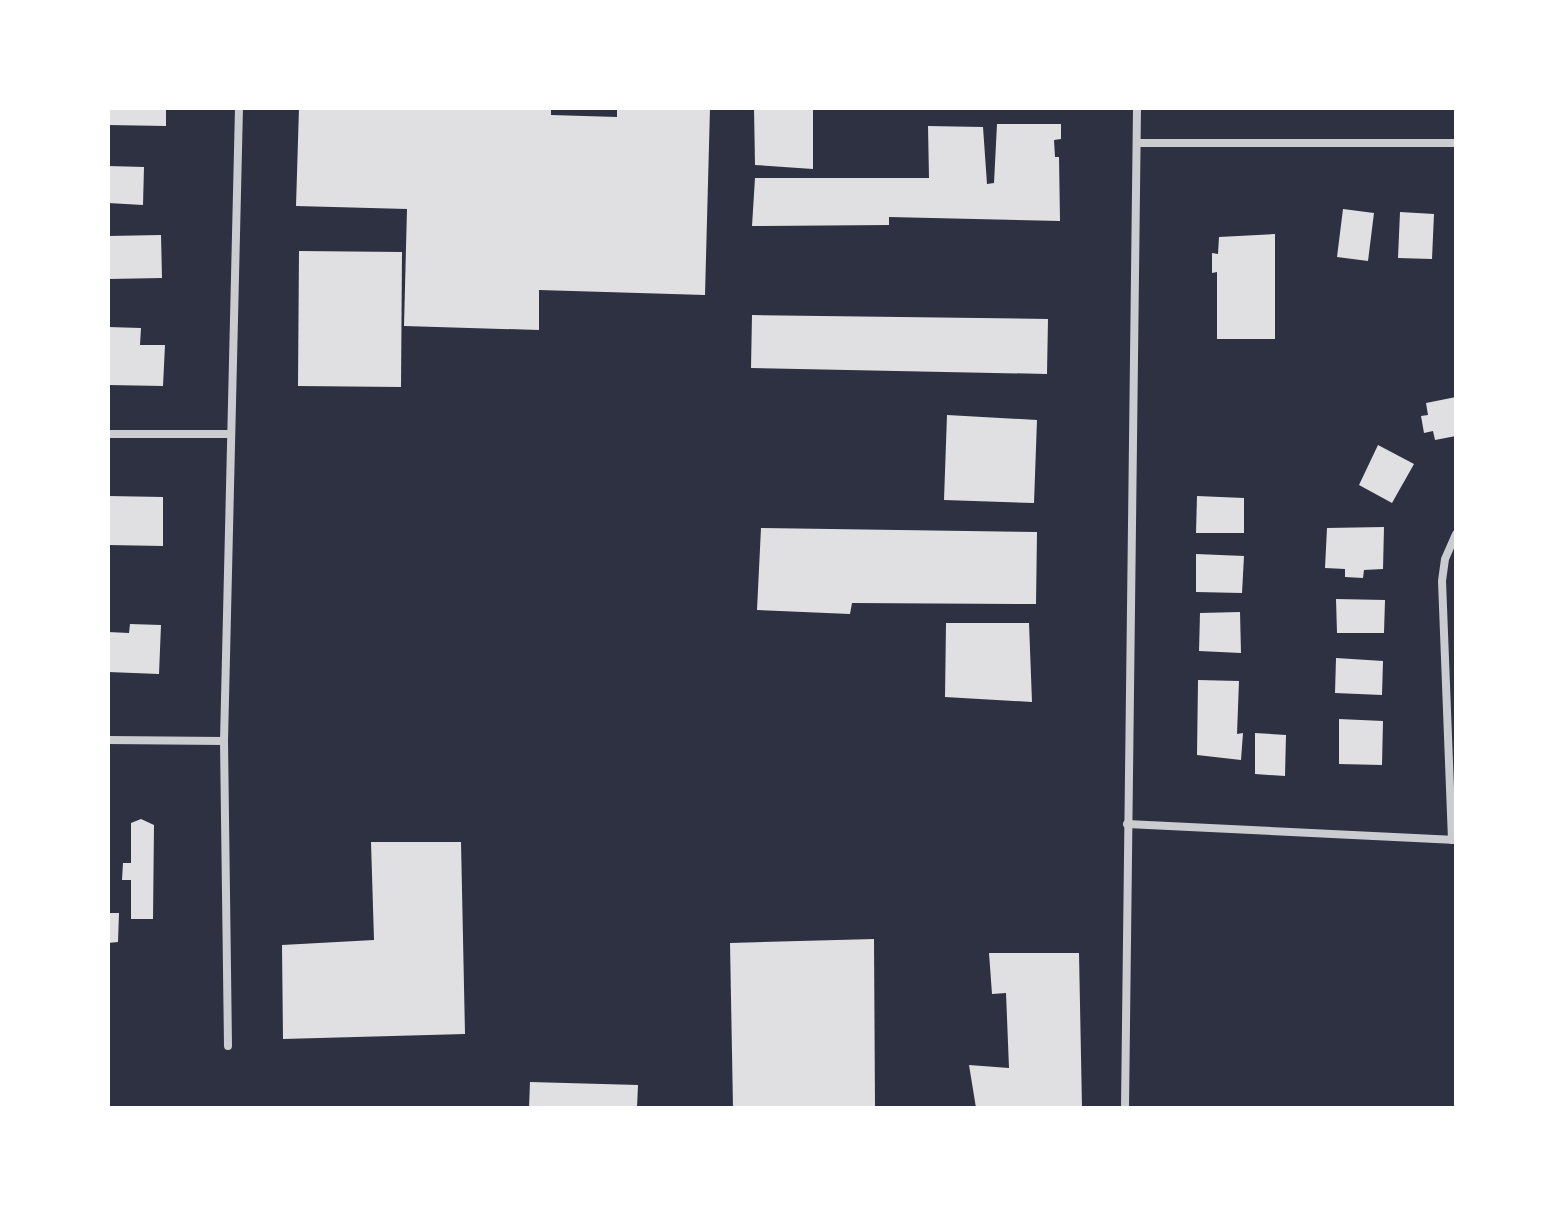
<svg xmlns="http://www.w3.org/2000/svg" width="1564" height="1216" font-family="Lato,sans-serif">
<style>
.building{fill:#e0e0e3}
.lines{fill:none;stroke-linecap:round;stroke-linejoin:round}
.minor{stroke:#caccd0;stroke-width:8}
</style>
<rect width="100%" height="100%" fill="#2d3142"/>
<g class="building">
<path d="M 108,108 L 166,108 L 166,126 L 108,125 Z"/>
<path d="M 299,108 L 551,108 L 551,115 L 617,117 L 617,108 L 710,108 L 705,295 L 539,290 L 539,330 L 404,326 L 407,209 L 296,206 Z"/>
<path d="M 754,108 L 813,108 L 813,169 L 755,165 Z"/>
<path d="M 997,124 L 1061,124 L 1061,139 L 1054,140 L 1055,157 L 1059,157 L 1060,221 L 889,217 L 889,225 L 752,226 L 755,178 L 929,178 L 928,126 L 983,127 L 987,184 L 994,183 Z"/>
<path d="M 108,166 L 144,167 L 143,205 L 108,203 Z"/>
<path d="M 1343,209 L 1374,213 L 1368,261 L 1337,257 Z"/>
<path d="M 1400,212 L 1434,214 L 1432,259 L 1398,258 Z"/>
<path d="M 1275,234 L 1275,339 L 1217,339 L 1217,272 L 1212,273 L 1212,253 L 1218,254 L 1219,237 Z"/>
<path d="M 161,235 L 162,278 L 108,279 L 108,236 Z"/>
<path d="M 299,251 L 402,252 L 401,387 L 298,386 Z"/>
<path d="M 752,315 L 1048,319 L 1047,374 L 751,368 Z"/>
<path d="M 108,327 L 141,328 L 140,345 L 165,345 L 163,386 L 108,385 Z"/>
<path d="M 1456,397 L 1456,436 L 1435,440 L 1433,431 L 1424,433 L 1421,416 L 1428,415 L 1426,403 Z"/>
<path d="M 947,415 L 1037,420 L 1034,503 L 944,500 Z"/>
<path d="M 1378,445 L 1414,464 L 1392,503 L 1359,485 Z"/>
<path d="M 108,496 L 163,497 L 163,546 L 108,545 Z"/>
<path d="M 1197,496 L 1244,498 L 1244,533 L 1196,533 Z"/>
<path d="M 1384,527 L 1383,569 L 1364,570 L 1363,578 L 1345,577 L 1345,569 L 1325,568 L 1327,528 Z"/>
<path d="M 761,528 L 1037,532 L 1036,604 L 852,603 L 850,614 L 757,610 Z"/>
<path d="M 1196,554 L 1244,556 L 1242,593 L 1196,592 Z"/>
<path d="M 1336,599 L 1385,600 L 1384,633 L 1337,633 Z"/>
<path d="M 1240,612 L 1241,653 L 1199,651 L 1200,613 Z"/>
<path d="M 946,623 L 1029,623 L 1032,702 L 945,697 Z"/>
<path d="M 130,624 L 161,625 L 159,674 L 108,672 L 108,632 L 129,633 Z"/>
<path d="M 1336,658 L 1383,661 L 1382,695 L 1335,693 Z"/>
<path d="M 1198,680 L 1239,681 L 1237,734 L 1243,733 L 1241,760 L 1197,755 Z"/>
<path d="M 1339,719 L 1383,721 L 1382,765 L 1339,764 Z"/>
<path d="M 1255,733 L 1286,735 L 1285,776 L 1255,774 Z"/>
<path d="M 141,819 L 154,825 L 153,919 L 131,919 L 131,880 L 122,880 L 123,863 L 131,863 L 131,823 Z"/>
<path d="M 371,842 L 461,842 L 465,1034 L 283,1039 L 282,945 L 374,940 Z"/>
<path d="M 108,913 L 119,913 L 118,942 L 108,943 Z"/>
<path d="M 874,939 L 875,1108 L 733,1108 L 730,943 Z"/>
<path d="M 989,953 L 1079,953 L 1082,1108 L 976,1108 L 969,1065 L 1009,1068 L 1006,993 L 992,994 Z"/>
<path d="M 530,1082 L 638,1085 L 637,1108 L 529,1108 Z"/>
</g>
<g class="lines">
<g class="minor">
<path d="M 1137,143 L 1456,143"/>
<path d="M 108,434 L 230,434"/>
<path d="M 108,740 L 224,741"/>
<path d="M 1127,824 L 1456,840"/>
<path d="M 1452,840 L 1442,581 L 1445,559 L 1456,534"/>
<path d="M 228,1046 L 224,741 L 239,108"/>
<path d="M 1125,1108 L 1137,108"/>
</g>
</g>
<rect width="1564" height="1216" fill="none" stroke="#ffffff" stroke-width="220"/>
</svg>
